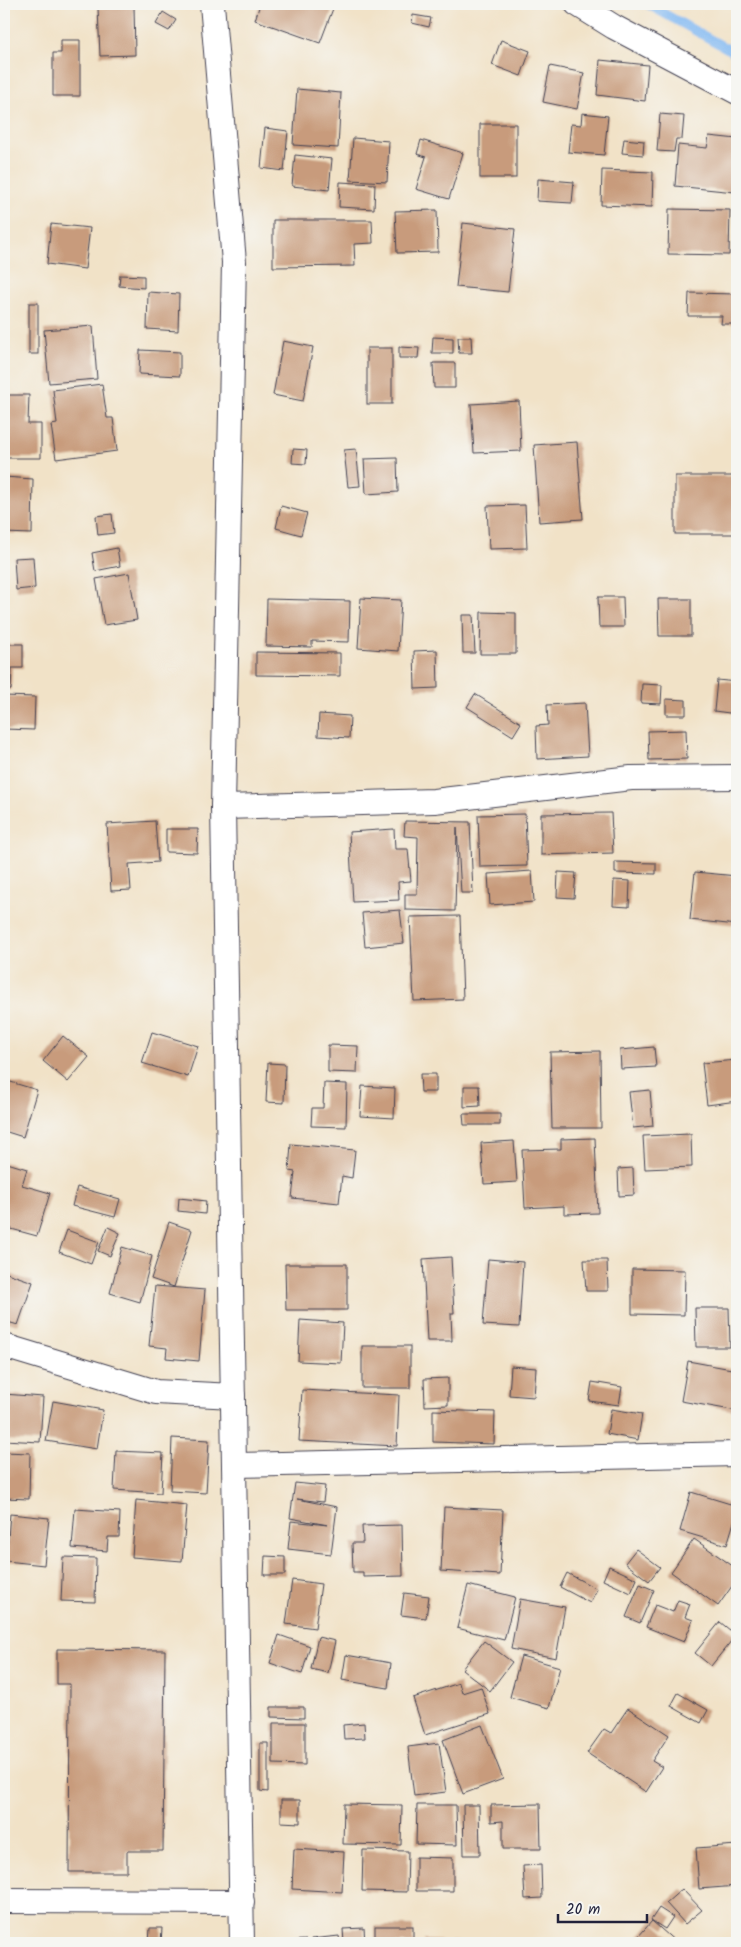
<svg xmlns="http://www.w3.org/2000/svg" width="741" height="1947" font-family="Kalam,sans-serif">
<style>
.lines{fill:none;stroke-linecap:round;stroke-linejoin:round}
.stream{stroke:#83b9f2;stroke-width:9}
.building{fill:#c89b7c}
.street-casing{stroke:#413f50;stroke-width:26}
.street{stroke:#fff;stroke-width:24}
</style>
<rect width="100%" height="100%" fill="#f6f6f2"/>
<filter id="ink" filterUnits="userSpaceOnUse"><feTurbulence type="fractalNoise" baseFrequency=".02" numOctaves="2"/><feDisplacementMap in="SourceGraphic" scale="10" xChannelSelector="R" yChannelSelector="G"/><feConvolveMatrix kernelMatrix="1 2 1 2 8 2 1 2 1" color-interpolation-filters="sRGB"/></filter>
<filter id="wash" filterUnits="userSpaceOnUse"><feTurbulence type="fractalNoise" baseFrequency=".0096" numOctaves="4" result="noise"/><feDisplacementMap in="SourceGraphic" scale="20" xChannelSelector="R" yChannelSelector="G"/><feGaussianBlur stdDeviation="1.12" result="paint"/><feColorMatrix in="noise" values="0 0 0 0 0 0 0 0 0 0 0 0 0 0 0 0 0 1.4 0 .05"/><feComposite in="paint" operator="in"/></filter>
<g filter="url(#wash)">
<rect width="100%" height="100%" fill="#f1e2c7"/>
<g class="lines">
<path class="stream" d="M 647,4 L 737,54"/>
</g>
<g id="blocks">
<g class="building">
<path d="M 260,4 L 328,4 L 334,6 L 320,43 L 255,20 Z"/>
<path d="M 134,6 L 135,55 L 100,56 L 98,8 Z"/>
<path d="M 163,12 L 176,20 L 169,31 L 156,24 Z"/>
<path d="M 413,15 L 431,18 L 429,27 L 412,23 Z"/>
<path d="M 61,40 L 80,40 L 80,96 L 53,96 L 53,53 L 61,53 Z"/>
<path d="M 501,40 L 530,51 L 521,76 L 492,65 Z"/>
<path d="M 600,60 L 648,65 L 645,101 L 597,95 Z"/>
<path d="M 550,66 L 584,73 L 577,109 L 543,102 Z"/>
<path d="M 297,89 L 341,93 L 338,148 L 293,145 Z"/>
<path d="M 582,113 L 608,116 L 604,155 L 568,152 L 571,124 L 581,125 Z"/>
<path d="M 660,114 L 684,116 L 682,139 L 676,139 L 674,152 L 657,151 Z"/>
<rect x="480" y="124" width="36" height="54"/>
<path d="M 265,128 L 288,131 L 284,171 L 261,168 Z"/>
<path d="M 709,136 L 737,139 L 735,192 L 675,186 L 678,145 L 707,148 Z"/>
<path d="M 353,138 L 389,141 L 387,182 L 350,180 Z"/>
<path d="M 624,139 L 644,141 L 643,155 L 622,153 Z"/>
<path d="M 421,140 L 463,153 L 449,199 L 416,189 L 426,157 L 417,154 Z"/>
<path d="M 295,155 L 332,159 L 329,190 L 292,186 Z"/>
<path d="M 602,170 L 653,172 L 652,207 L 601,205 Z"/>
<path d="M 538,179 L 574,182 L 572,203 L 537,201 Z"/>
<path d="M 340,182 L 375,184 L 374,209 L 339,207 Z"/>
<path d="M 669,209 L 730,210 L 729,255 L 668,254 Z"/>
<path d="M 437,210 L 438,252 L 397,253 L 395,211 Z"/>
<path d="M 273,220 L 372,220 L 373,243 L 354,244 L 355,266 L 273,267 Z"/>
<path d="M 463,223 L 515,229 L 508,292 L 456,287 Z"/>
<path d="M 51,224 L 90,228 L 85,269 L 47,264 Z"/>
<path d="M 120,275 L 144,276 L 144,288 L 119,286 Z"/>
<path d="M 148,292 L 179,294 L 178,331 L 147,329 Z"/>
<path d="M 689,293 L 737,294 L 737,324 L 721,324 L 722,316 L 688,316 Z"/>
<rect x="29" y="303" width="9" height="51"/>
<path d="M 93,326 L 97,379 L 49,383 L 44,330 Z"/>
<path d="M 433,337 L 453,338 L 453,353 L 432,353 Z"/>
<path d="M 458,337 L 471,337 L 472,353 L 459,353 Z"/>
<path d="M 283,341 L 313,347 L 303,401 L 273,395 Z"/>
<path d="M 399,347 L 419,348 L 418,358 L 399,358 Z"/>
<rect x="367" y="348" width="25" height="56"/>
<path d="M 140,350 L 180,352 L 180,376 L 139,374 Z"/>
<path d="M 433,363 L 455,363 L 455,388 L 434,388 Z"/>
<path d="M 102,384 L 107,418 L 113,418 L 117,451 L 56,459 L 51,425 L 57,424 L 53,390 Z"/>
<path d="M 4,395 L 29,395 L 28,424 L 41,424 L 41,458 L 4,458 Z"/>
<path d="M 519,401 L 521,451 L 474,453 L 471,404 Z"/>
<path d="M 577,442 L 583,519 L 539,522 L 534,445 Z"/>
<path d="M 293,449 L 307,450 L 306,464 L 292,463 Z"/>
<path d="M 356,449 L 360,486 L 348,487 L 344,450 Z"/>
<path d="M 397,458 L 398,492 L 366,494 L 364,459 Z"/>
<rect x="675" y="476" width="62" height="58"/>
<path d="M 4,477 L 33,479 L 32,534 L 4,533 Z"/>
<path d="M 525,505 L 527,548 L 489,549 L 487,506 Z"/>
<path d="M 281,506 L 307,513 L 301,535 L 276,528 Z"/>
<path d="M 112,514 L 114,533 L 98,535 L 96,516 Z"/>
<path d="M 117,548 L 120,566 L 95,571 L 92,553 Z"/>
<path d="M 33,557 L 35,588 L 16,590 L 14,558 Z"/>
<path d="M 129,573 L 137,620 L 104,625 L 96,579 Z"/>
<path d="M 598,597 L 623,597 L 624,627 L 599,627 Z"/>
<path d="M 361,598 L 401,600 L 398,651 L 358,648 Z"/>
<path d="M 267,599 L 350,601 L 349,642 L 312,641 L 312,647 L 266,646 Z"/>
<path d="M 658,599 L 691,599 L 691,636 L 659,636 Z"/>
<path d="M 481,612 L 516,613 L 516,654 L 480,654 Z"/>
<path d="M 462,615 L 473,615 L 475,653 L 463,653 Z"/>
<path d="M 4,644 L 23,644 L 23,668 L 12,668 L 11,690 L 4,690 Z"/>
<path d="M 437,650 L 438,688 L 415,689 L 414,651 Z"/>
<path d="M 256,652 L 340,653 L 340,676 L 256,675 Z"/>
<path d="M 717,680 L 737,682 L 737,714 L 714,711 Z"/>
<path d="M 642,684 L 662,685 L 661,704 L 641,703 Z"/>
<path d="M 475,694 L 521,723 L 513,736 L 467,707 Z"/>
<path d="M 4,696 L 35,697 L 34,730 L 4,729 Z"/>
<path d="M 666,699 L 686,700 L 686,715 L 666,715 Z"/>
<path d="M 585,703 L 588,756 L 537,759 L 536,726 L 548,725 L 547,705 Z"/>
<path d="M 319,714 L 350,716 L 349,738 L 318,736 Z"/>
<path d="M 686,730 L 687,759 L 649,760 L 648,731 Z"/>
<path d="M 611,813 L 613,853 L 541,855 L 541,814 Z"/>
<path d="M 525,814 L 527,866 L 480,867 L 478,815 Z"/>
<path d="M 155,821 L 158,862 L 129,864 L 131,890 L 111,891 L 107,824 Z"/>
<path d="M 405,821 L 470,822 L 473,893 L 461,893 L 457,827 L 455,911 L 405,910 L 405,894 L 417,894 L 418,837 L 404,836 Z"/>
<path d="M 166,829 L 198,829 L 197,853 L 166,852 Z"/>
<path d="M 394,829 L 395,849 L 408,849 L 411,881 L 398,882 L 399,900 L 353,902 L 349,832 Z"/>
<path d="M 615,862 L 656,863 L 656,874 L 615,873 Z"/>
<path d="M 532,871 L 534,902 L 490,905 L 488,874 Z"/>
<path d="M 558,872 L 576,873 L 574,898 L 557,897 Z"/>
<path d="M 695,872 L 737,876 L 737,925 L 690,920 Z"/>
<path d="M 614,880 L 630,881 L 629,907 L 613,906 Z"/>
<path d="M 400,910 L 404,943 L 365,947 L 362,913 Z"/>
<path d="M 460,916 L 463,999 L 414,1001 L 410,917 Z"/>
<path d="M 152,1032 L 198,1046 L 188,1077 L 142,1063 Z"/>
<path d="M 63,1036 L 89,1057 L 68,1082 L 43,1061 Z"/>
<path d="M 328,1045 L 358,1046 L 357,1073 L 328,1072 Z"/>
<path d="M 654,1047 L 656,1067 L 621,1069 L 620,1050 Z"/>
<path d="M 600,1051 L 601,1128 L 552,1128 L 550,1052 Z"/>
<path d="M 737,1060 L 737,1101 L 707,1105 L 702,1063 Z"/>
<path d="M 268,1063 L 285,1064 L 284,1103 L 266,1102 Z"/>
<path d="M 420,1074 L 436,1074 L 436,1092 L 421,1092 Z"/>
<path d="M 4,1080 L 37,1090 L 23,1137 L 4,1131 Z"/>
<path d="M 324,1083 L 347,1084 L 346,1127 L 311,1126 L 312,1108 L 323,1108 Z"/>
<path d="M 362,1086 L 395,1088 L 394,1118 L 360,1116 Z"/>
<path d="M 464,1086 L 479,1086 L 480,1106 L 464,1107 Z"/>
<path d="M 650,1090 L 653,1126 L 633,1128 L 629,1092 Z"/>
<path d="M 463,1114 L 500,1114 L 500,1125 L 464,1125 Z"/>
<path d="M 691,1134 L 692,1167 L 645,1169 L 643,1136 Z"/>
<path d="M 595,1138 L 598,1213 L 564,1214 L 564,1206 L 525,1208 L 522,1150 L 561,1149 L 561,1139 Z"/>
<path d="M 514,1141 L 517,1182 L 484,1184 L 481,1143 Z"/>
<path d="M 291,1144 L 355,1150 L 352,1178 L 342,1176 L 339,1203 L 292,1198 L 295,1172 L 289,1171 Z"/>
<path d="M 4,1162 L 27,1169 L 22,1185 L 50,1193 L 37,1236 L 4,1227 Z"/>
<path d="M 633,1168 L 634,1195 L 619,1196 L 618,1169 Z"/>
<path d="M 77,1187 L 120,1199 L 115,1217 L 72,1206 Z"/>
<path d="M 179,1198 L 206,1201 L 205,1214 L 178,1211 Z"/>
<path d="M 169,1222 L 192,1230 L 174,1287 L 151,1279 Z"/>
<path d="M 108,1227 L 120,1233 L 110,1256 L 98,1251 Z"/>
<path d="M 67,1230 L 99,1242 L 91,1264 L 59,1252 Z"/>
<path d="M 122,1247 L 152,1256 L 140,1302 L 110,1293 Z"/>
<path d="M 451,1257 L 454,1313 L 451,1313 L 452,1341 L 427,1341 L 423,1259 Z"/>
<path d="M 488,1259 L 523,1262 L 519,1327 L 483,1325 Z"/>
<path d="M 584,1260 L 607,1260 L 608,1291 L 586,1291 Z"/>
<path d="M 285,1264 L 347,1264 L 347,1310 L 286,1310 Z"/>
<path d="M 632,1269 L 685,1270 L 684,1315 L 632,1314 Z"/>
<path d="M 4,1272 L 33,1282 L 18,1325 L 4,1321 Z"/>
<path d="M 155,1286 L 205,1290 L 199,1361 L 166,1358 L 167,1348 L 149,1346 Z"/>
<path d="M 695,1308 L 729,1308 L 730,1347 L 696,1347 Z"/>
<path d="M 300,1320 L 343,1323 L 341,1363 L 298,1361 Z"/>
<rect x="362" y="1346" width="48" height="42"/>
<path d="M 688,1361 L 737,1370 L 737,1411 L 681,1401 Z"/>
<path d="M 511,1366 L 536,1368 L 534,1397 L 509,1395 Z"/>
<path d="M 448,1378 L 448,1405 L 425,1406 L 424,1379 Z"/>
<path d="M 592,1382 L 622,1387 L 619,1405 L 589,1401 Z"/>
<path d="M 302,1390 L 399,1395 L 397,1446 L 299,1441 Z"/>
<path d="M 4,1394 L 43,1397 L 40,1442 L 4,1440 Z"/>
<path d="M 53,1401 L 103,1410 L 97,1449 L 46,1441 Z"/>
<path d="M 611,1409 L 642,1414 L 638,1440 L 607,1434 Z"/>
<path d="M 433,1410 L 495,1412 L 494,1444 L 433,1442 Z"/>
<path d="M 172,1438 L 209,1440 L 206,1493 L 170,1491 Z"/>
<path d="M 116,1451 L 163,1453 L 161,1493 L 114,1490 Z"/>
<path d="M 4,1452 L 30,1453 L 29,1499 L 4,1498 Z"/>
<path d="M 295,1483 L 325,1486 L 323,1502 L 297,1499 L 337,1507 L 331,1554 L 288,1549 L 291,1521 L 328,1525 L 290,1518 Z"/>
<path d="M 691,1492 L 737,1506 L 737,1512 L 727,1545 L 680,1531 Z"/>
<path d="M 136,1500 L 187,1505 L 182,1561 L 132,1557 Z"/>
<path d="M 444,1507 L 503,1510 L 500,1575 L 441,1571 Z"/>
<path d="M 75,1509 L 120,1512 L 119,1537 L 108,1537 L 107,1551 L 72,1548 Z"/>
<path d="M 10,1514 L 49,1518 L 44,1565 L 6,1561 Z"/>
<path d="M 402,1525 L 403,1576 L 363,1577 L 363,1572 L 353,1572 L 352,1543 L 363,1543 L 362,1526 Z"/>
<path d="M 694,1539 L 737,1569 L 737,1579 L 718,1606 L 671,1572 Z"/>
<path d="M 636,1549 L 660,1567 L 649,1581 L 625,1563 Z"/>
<path d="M 265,1556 L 285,1557 L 285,1575 L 264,1575 Z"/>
<path d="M 63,1557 L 96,1558 L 95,1602 L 61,1601 Z"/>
<path d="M 609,1566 L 637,1579 L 631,1593 L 603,1580 Z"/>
<path d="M 567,1573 L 597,1589 L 590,1603 L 560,1587 Z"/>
<path d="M 292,1580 L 321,1584 L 315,1628 L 286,1624 Z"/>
<path d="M 640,1584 L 654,1590 L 640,1623 L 626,1617 Z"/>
<path d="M 468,1585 L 515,1597 L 504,1640 L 457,1628 Z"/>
<path d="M 404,1593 L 429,1596 L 426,1618 L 401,1615 Z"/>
<path d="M 520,1599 L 565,1607 L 556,1658 L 511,1649 Z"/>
<path d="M 678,1600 L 690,1604 L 685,1617 L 693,1620 L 684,1642 L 646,1627 L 655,1605 L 673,1612 Z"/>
<path d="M 720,1622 L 736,1635 L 711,1666 L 695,1653 Z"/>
<path d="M 279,1635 L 310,1646 L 302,1674 L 270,1663 Z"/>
<path d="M 318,1637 L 335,1641 L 328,1673 L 311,1669 Z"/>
<path d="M 484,1641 L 512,1662 L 490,1691 L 462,1669 Z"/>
<path d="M 57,1649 L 165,1650 L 163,1851 L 127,1851 L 127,1872 L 69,1872 L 70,1684 L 57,1684 Z"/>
<path d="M 346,1655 L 391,1663 L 388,1688 L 342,1680 Z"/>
<path d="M 521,1656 L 560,1667 L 549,1708 L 510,1697 Z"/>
<path d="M 459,1683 L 462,1693 L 481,1687 L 490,1714 L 425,1735 L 413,1698 Z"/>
<path d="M 678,1693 L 708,1710 L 701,1723 L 671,1706 Z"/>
<path d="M 271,1707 L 304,1707 L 304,1718 L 271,1717 Z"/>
<path d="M 628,1708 L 669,1735 L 652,1761 L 662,1767 L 646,1792 L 587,1753 L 604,1729 L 611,1733 Z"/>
<path d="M 273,1723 L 305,1723 L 305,1765 L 273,1764 Z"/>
<path d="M 364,1723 L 365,1738 L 344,1739 L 343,1725 Z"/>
<path d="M 482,1725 L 503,1779 L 463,1794 L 443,1740 Z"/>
<path d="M 260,1743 L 268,1743 L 268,1792 L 260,1791 Z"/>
<path d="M 439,1743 L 446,1792 L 414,1796 L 408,1747 Z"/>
<path d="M 281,1800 L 300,1800 L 300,1823 L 281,1822 Z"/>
<path d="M 344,1804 L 402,1805 L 401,1845 L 343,1844 Z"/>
<path d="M 540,1804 L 541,1849 L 503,1849 L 503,1821 L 491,1822 L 491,1805 Z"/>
<path d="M 417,1805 L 456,1805 L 457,1845 L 416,1844 Z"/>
<path d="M 463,1805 L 479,1805 L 480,1855 L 464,1855 Z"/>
<path d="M 737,1845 L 737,1886 L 699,1889 L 696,1848 Z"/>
<path d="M 294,1849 L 344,1852 L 342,1892 L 292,1889 Z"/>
<path d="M 363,1850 L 408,1851 L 407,1892 L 362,1891 Z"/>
<path d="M 416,1857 L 453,1858 L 453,1891 L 416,1891 Z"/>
<path d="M 541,1865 L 542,1898 L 525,1899 L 523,1866 Z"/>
<path d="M 682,1889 L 702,1910 L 685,1924 L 666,1903 Z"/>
<path d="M 659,1908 L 673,1917 L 665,1929 L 651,1920 Z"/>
<path d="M 652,1921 L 677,1943 L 643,1943 L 637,1938 Z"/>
<rect x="375" y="1926" width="38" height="17"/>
<path d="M 150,1928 L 162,1928 L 161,1943 L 149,1943 Z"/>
<path d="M 364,1928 L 365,1943 L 344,1943 L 343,1929 Z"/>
<path d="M 339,1936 L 340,1943 L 311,1943 L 311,1939 Z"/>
<path d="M 306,1940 L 306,1943 L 284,1943 L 284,1941 Z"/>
<path d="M 424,1940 L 463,1942 L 463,1943 L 424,1943 Z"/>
</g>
</g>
</g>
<g filter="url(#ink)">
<use href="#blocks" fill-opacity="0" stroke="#413f50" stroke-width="1"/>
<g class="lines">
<g class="street-casing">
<g id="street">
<path d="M 212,4 L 234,262 L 223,807 L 242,1943"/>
<path d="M 577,4 L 614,27 L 737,92"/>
<path d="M 223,807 L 434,801 L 631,778 L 737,777"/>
<path d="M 4,1346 L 156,1392 L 233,1396"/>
<path d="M 234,1465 L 737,1454"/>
<path d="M 4,1901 L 242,1902"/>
</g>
</g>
<use href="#street" class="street"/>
</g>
</g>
<rect width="741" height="1947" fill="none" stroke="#f6f6f2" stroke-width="20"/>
<path d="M558 1914v8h89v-8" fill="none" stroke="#22223b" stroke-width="2.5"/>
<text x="566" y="1914" font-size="15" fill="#22223b" stroke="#f6f6f2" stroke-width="4" paint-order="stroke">20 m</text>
</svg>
